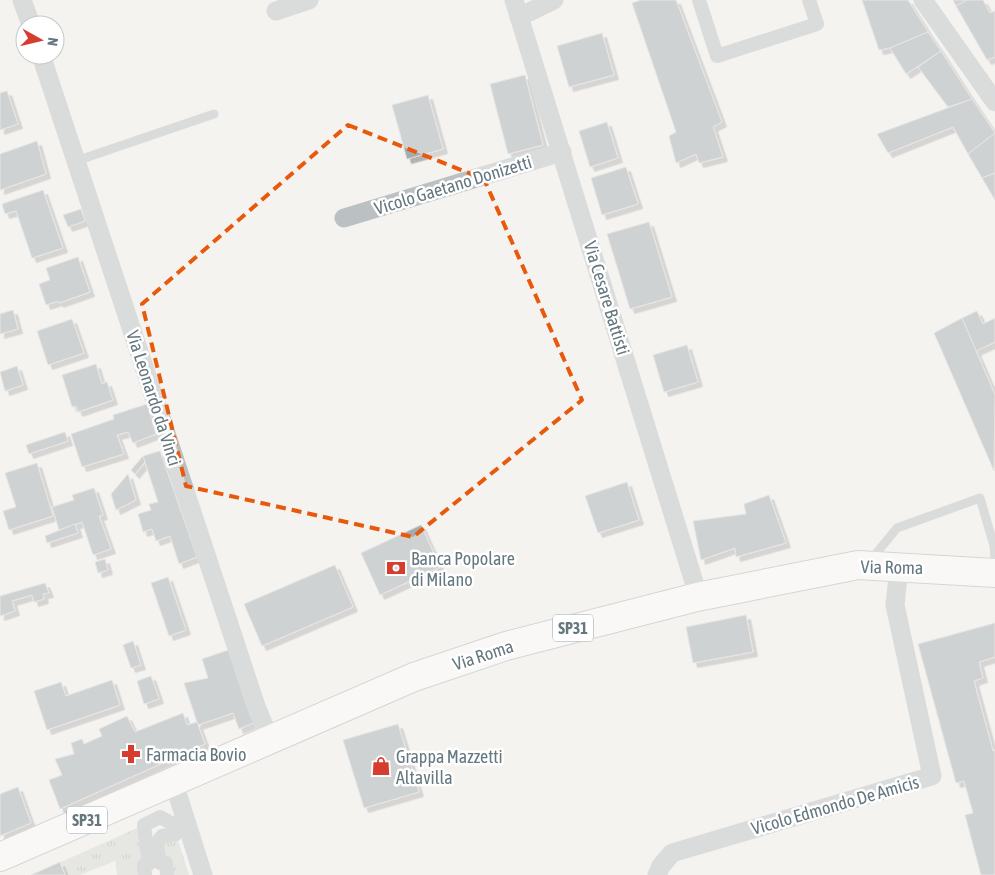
<svg xmlns="http://www.w3.org/2000/svg" width="995" height="875" font-family="'Asap Condensed',sans-serif">
<style>
.grass{fill:url(#grass-tufts)}
.building{fill:#a3acaf;stroke:#d5d5d3;filter:url(#shadow)}
.lines{fill:none;stroke-linecap:round;stroke-linejoin:round}
.primary-casing{stroke:#aeb4b6;stroke-width:30}
.service{stroke:#bbc0c2;stroke-width:9}
.pedestrian{stroke:#bbc0c2;stroke-width:14}
.minor{stroke:#bbc0c2;stroke-width:19}
.primary{stroke:#fff;stroke-width:28}
.marked{fill:none;stroke:#e8590c;stroke-width:4;stroke-dasharray:10 6;stroke-linejoin:round}
.labels{text-anchor:middle;dominant-baseline:central;stroke-width:5;stroke-linejoin:round;paint-order:stroke}
.shield{fill:#fff;stroke:#93a0a5;stroke-width:1}
.shield-label{font-size:16px;font-weight:bold;fill:#65777f}
.street-label{font-size:18px;fill:#65777f;stroke:#fff}
.poi-label{font-size:18px;fill:#65777f;stroke:#fff;text-anchor:start}
</style>
<defs>
<pattern id="grass-tufts" width="24" height="20" patternUnits="userSpaceOnUse" patternTransform="scale(1.25)"><rect width="24" height="20" fill="#d4d9d0"/><path d="M3 7l-1-3M5 7V3M7 7l1-3M15 17l-1-3M17 17v-4M19 17l1-3" fill="none" stroke="#b0b5ae"/></pattern>
<filter id="shadow"><feDropShadow dx="4.5" dy="4.5" stdDeviation="0" flood-color="#0004"/></filter>
</defs>
<rect width="100%" height="100%" fill="#f4f3f0"/>
<g class="grass">
<path d="M 144,825 L 145,875 L 117,875 L 115,861 L 80,875 L 66,875 L 61,862 Z"/>
<path d="M 176,834 L 189,875 L 167,875 L 162,836 Z"/>
</g>
<g class="building">
<path d="M 641,0 L 676,0 L 722,122 L 713,127 L 723,157 L 699,163 L 696,154 L 676,163 L 669,136 L 676,132 L 632,3 Z"/>
<path d="M 862,0 L 908,0 L 928,32 L 890,48 L 879,50 Z"/>
<path d="M 953,0 L 967,0 L 956,6 Z"/>
<path d="M 967,0 L 983,0 L 990,13 L 995,11 L 995,57 L 987,60 L 956,6 Z"/>
<path d="M 928,32 L 941,51 L 906,74 L 890,48 Z"/>
<path d="M 602,33 L 614,75 L 569,87 L 557,46 Z"/>
<path d="M 941,51 L 972,99 L 948,107 L 918,67 Z"/>
<path d="M 525,75 L 543,145 L 508,154 L 490,84 Z"/>
<path d="M 7,91 L 18,124 L 0,130 L 0,93 Z"/>
<path d="M 428,95 L 443,149 L 407,159 L 392,105 Z"/>
<path d="M 972,99 L 995,133 L 968,154 L 953,127 L 888,153 L 877,134 Z"/>
<path d="M 607,122 L 618,158 L 590,167 L 579,131 Z"/>
<path d="M 995,133 L 995,173 L 982,178 L 968,154 Z"/>
<path d="M 37,141 L 46,174 L 0,190 L 0,154 Z"/>
<path d="M 626,167 L 638,204 L 602,215 L 591,178 Z"/>
<path d="M 995,173 L 995,200 L 982,178 Z"/>
<path d="M 43,190 L 63,248 L 32,258 L 16,211 L 5,214 L 2,204 Z"/>
<path d="M 81,209 L 85,221 L 68,227 L 63,215 Z"/>
<path d="M 649,222 L 672,297 L 630,309 L 607,234 Z"/>
<path d="M 78,257 L 90,292 L 59,303 L 58,301 L 46,305 L 39,284 L 50,280 L 46,268 Z"/>
<path d="M 13,310 L 18,329 L 0,334 L 0,314 Z"/>
<path d="M 977,311 L 983,324 L 995,318 L 995,342 L 976,351 L 962,318 Z"/>
<path d="M 962,318 L 995,395 L 994,471 L 934,333 Z"/>
<path d="M 72,319 L 84,353 L 48,365 L 37,331 Z"/>
<path d="M 687,345 L 698,382 L 664,392 L 653,355 Z"/>
<path d="M 96,364 L 102,384 L 107,382 L 113,400 L 78,412 L 76,406 L 72,407 L 62,375 Z"/>
<path d="M 17,366 L 23,385 L 5,391 L 0,372 Z"/>
<path d="M 147,404 L 156,434 L 133,443 L 128,432 L 117,435 L 124,454 L 82,467 L 71,434 L 114,419 L 113,415 Z"/>
<path d="M 65,432 L 68,441 L 29,454 L 26,445 Z"/>
<path d="M 160,451 L 197,557 L 179,564 L 170,536 L 156,541 L 152,529 L 143,532 L 138,514 L 151,510 L 149,504 L 158,502 L 143,456 Z"/>
<path d="M 143,456 L 145,462 L 135,474 L 131,470 Z"/>
<path d="M 37,463 L 53,516 L 9,530 L 3,511 L 16,507 L 5,473 Z"/>
<path d="M 128,474 L 136,500 L 116,510 L 111,494 Z"/>
<path d="M 627,482 L 639,520 L 598,533 L 585,496 Z"/>
<path d="M 94,488 L 103,515 L 99,516 L 111,549 L 93,555 L 82,522 L 59,530 L 52,507 L 74,500 L 72,495 Z"/>
<path d="M 769,495 L 786,543 L 736,557 L 735,548 L 701,560 L 693,521 L 746,514 L 744,504 Z"/>
<path d="M 75,524 L 78,533 L 47,543 L 45,536 Z"/>
<path d="M 421,525 L 440,567 L 380,595 L 361,553 Z"/>
<path d="M 105,559 L 108,570 L 98,573 L 95,562 Z"/>
<path d="M 335,565 L 353,607 L 262,646 L 244,604 Z"/>
<path d="M 168,577 L 186,630 L 169,636 L 151,583 Z"/>
<path d="M 45,583 L 49,593 L 43,594 L 44,599 L 34,602 L 32,595 L 12,601 L 15,611 L 0,616 L 0,596 Z"/>
<path d="M 746,615 L 753,652 L 693,663 L 686,627 Z"/>
<path d="M 995,623 L 995,657 L 979,662 L 983,678 L 974,681 L 993,751 L 995,750 L 995,875 L 981,875 L 965,815 L 973,813 L 964,781 L 956,783 L 918,644 Z"/>
<path d="M 133,641 L 141,665 L 131,668 L 123,645 Z"/>
<path d="M 231,649 L 256,722 L 239,729 L 233,713 L 198,725 L 184,683 L 208,678 L 202,659 Z"/>
<path d="M 151,676 L 159,699 L 144,704 L 137,681 Z"/>
<path d="M 112,680 L 120,705 L 47,730 L 34,691 L 61,682 L 66,696 Z"/>
<path d="M 183,713 L 187,725 L 197,722 L 205,744 L 60,809 L 49,780 L 62,775 L 55,759 L 74,754 L 71,743 L 82,739 L 84,744 L 102,736 L 99,729 L 127,716 L 135,732 Z"/>
<path d="M 398,724 L 419,792 L 364,808 L 343,740 Z"/>
<path d="M 18,787 L 31,823 L 0,836 L 0,794 Z"/>
<path d="M 60,862 L 65,875 L 31,875 Z"/>
</g>
<g class="lines">
<g class="primary-casing">
<path id="primary" d="M 0,857 L 414,677 L 506,646 L 697,597 L 858,565 L 995,573"/>
</g>
<g class="service">
<path d="M 76,161 L 214,114"/>
<path d="M 870,561 L 897,528 L 980,498 L 994,546 L 995,559"/>
</g>
<g class="pedestrian">
<path d="M 699,0 L 717,56 L 817,24 L 809,0"/>
<path d="M 145,875 L 144,865 L 149,864 L 144,825 L 160,817 L 173,824 L 176,834 L 162,836 L 157,843 L 160,863 L 166,863 L 167,875"/>
</g>
<g class="minor">
<path d="M 22,0 L 31,25"/>
<path d="M 514,0 L 694,582 L 697,597"/>
<path d="M 923,0 L 995,102"/>
<path d="M 276,11 L 309,0"/>
<path d="M 519,17 L 554,0"/>
<path d="M 41,55 L 256,706 L 270,740"/>
<path d="M 344,218 L 562,152"/>
<path d="M 174,783 L 203,875"/>
<path d="M 657,875 L 661,866 L 672,853 L 932,776 L 895,605 L 899,566"/>
</g>
<use href="#primary" class="primary"/>
</g>
<path d="M0 0H995V875H0ZM 348,125 L 484,179 L 582,400 L 413,537 L 186,486 L 142,304 Z" fill="#f4f3f0" fill-opacity=".55" fill-rule="evenodd"/>
<path class="marked" d="M 348,125 L 484,179 L 582,400 L 413,537 L 186,486 L 142,304 Z"/>
<defs>
<g id="bank-bare" transform="scale(1.5)"><path d="M-6-4H6V4H-6ZM0-2.3a2.3 2.3 0 1 0 0 4.6a2.3 2.3 0 1 0 0-4.6Z" fill="#d63d2f" stroke="#fff" stroke-width="2.5" paint-order="stroke"/></g>
<g id="pharmacy-bare" transform="scale(1.5)"><path d="M-2-6h4v4h4v4h-4v4h-4v-4h-4v-4h4Z" fill="#d63d2f" stroke="#fff" stroke-width="2.5" paint-order="stroke"/></g>
<g id="shop-bare" transform="scale(1.5)"><path d="M-5-2.5h2.3a2.7 3.5 0 0 1 5.4 0H5L5.5 6h-11ZM-1.5-2.5h3a1.5 2.3 0 0 0-3 0Z" fill="#d63d2f" stroke="#fff" stroke-width="2.5" paint-order="stroke"/></g>
</defs>
<g fill-rule="evenodd">
<use href="#bank-bare" x="396" y="568"/>
<use href="#pharmacy-bare" x="131" y="754"/>
<use href="#shop-bare" x="381" y="766"/>
</g>
<g class="labels">
<g class="shield">
<rect x="553" y="614.5" width="40" height="27" rx="4"/>
<rect x="67" y="806.5" width="40" height="27" rx="4"/>
</g>
<g class="shield-label">
<text x="573" y="628">SP31</text>
<text x="87" y="820">SP31</text>
</g>
<g class="street-label">
<text transform="translate(453 185) rotate(-17)">Vicolo Gaetano Donizetti</text>
<text transform="translate(607 298) rotate(73)">Via Cesare Battisti</text>
<text transform="translate(154 398) rotate(72)">Via Leonardo da Vinci</text>
<text transform="translate(892 567) rotate(1)">Via Roma</text>
<text transform="translate(483 655) rotate(-18)">Via Roma</text>
<text transform="translate(835 805) rotate(-16)">Vicolo Edmondo De Amicis</text>
</g>
<g class="poi-label">
<text x="411" y="558">Banca Popolare<tspan x="411" dy="21">di Milano</tspan></text>
<text x="146" y="754">Farmacia Bovio</text>
<text x="396" y="756">Grappa Mazzetti<tspan x="396" dy="21">Altavilla</tspan></text>
</g>
</g>
<g transform="translate(40 40) rotate(98)"><circle r="24" fill="#ffffff" stroke="#c1c9cc"/>
<path d="M0-4L9 19L0 12L-9 19Z" fill="#d63d2f"/>
<text y="-8" font-size="14" font-weight="bold" text-anchor="middle" fill="#65777f">N</text>
</g>
</svg>
